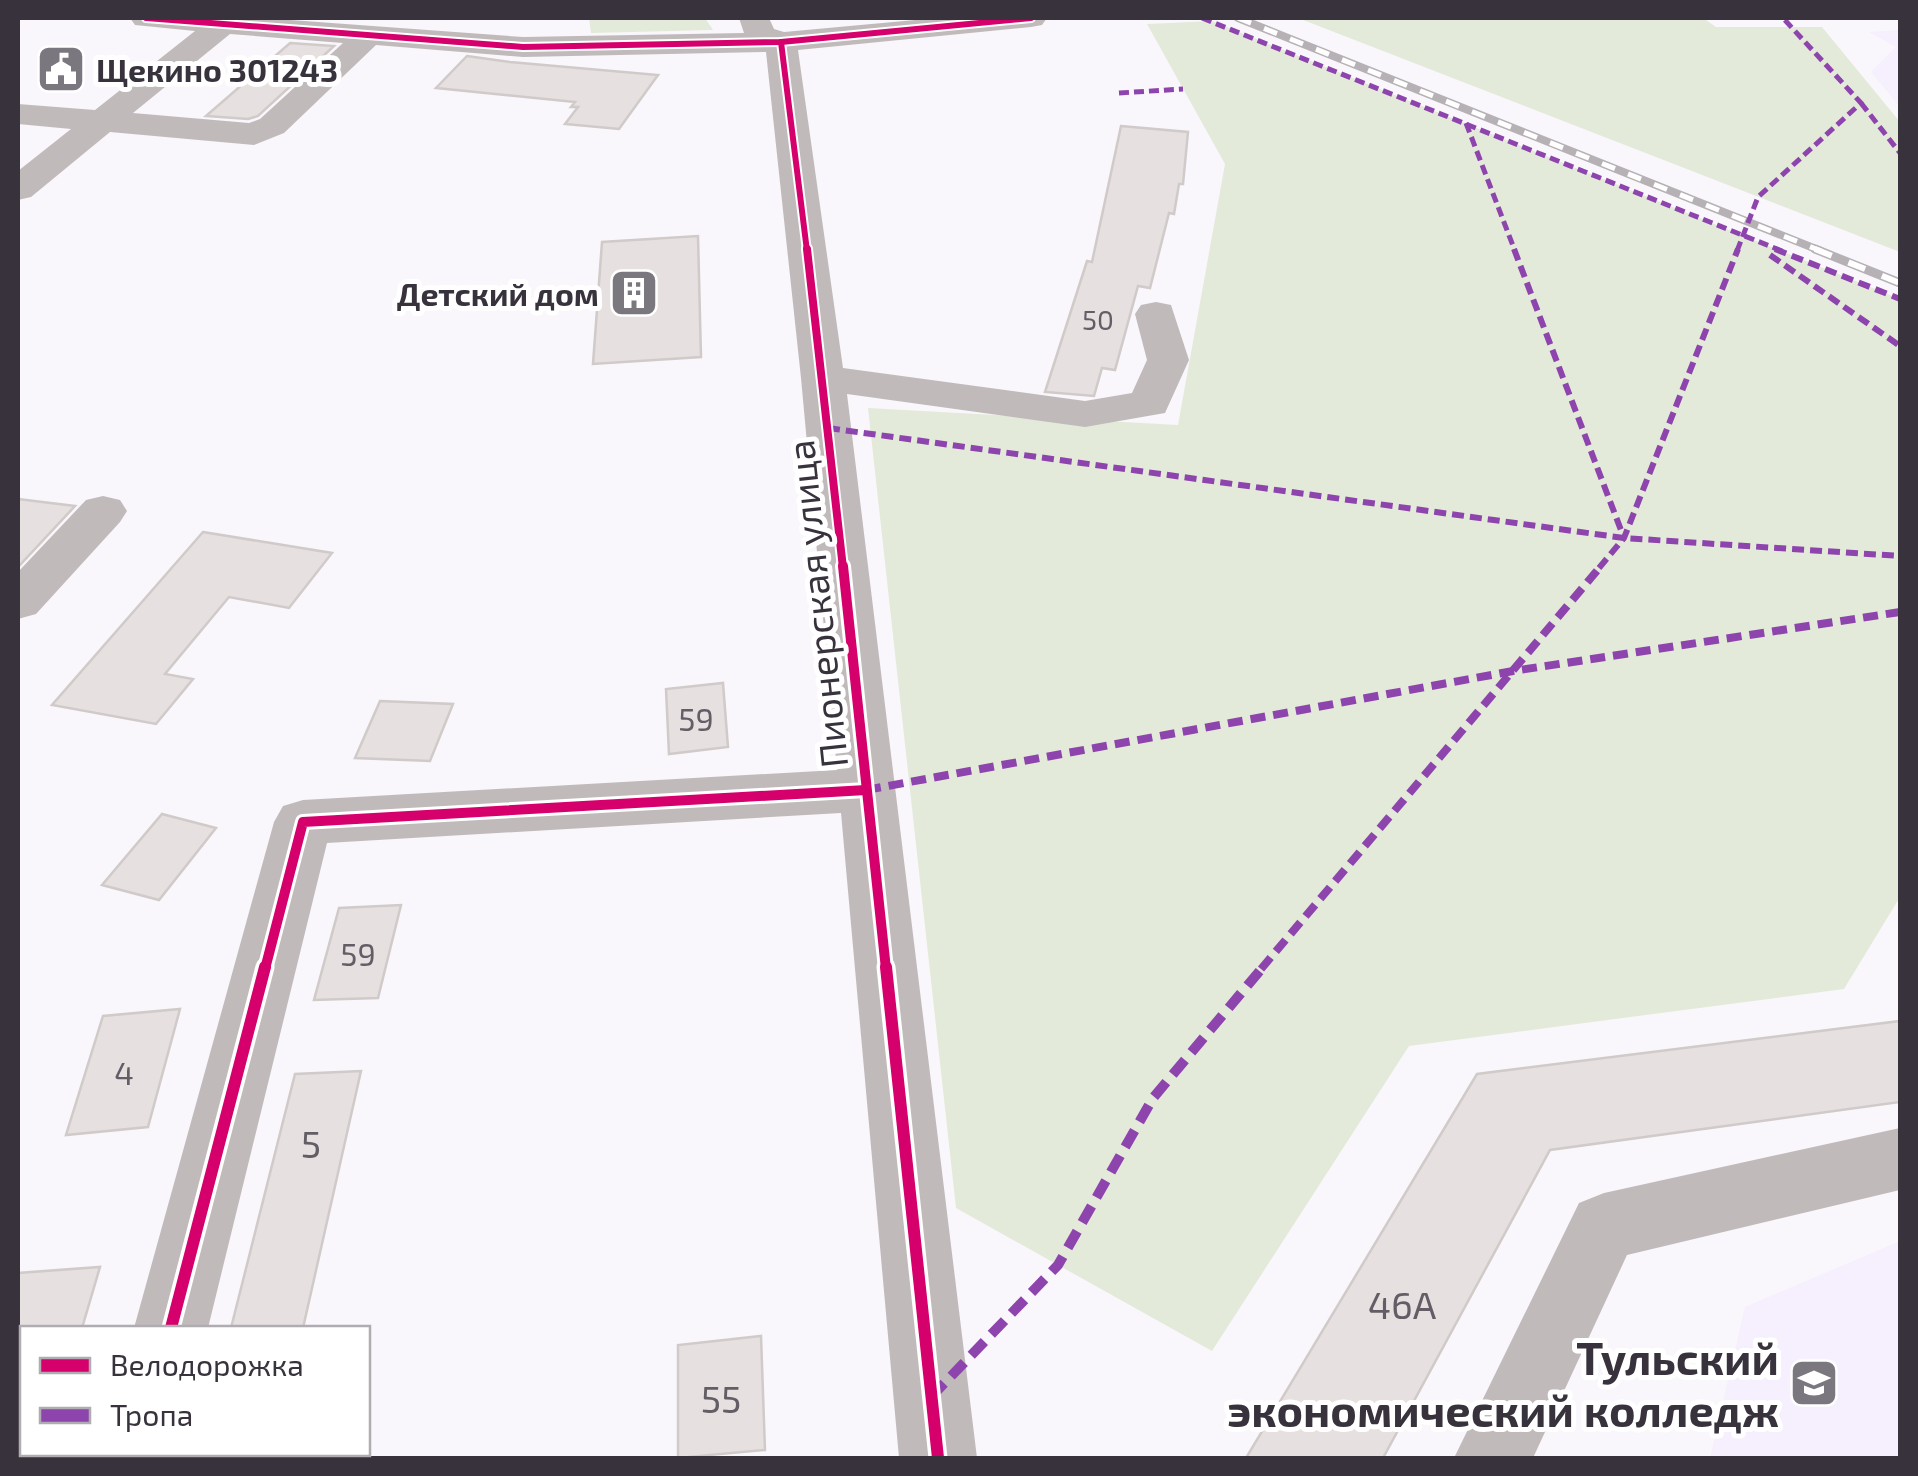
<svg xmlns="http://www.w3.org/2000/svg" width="1918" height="1476" font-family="'Exo 2',sans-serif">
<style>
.built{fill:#f6effd}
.green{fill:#e3eada}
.building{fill:#e6e0e0;stroke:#d0cac9;stroke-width:2.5}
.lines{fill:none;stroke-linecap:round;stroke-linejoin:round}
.minor{fill:#c1babb;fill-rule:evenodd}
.rail-far1-casing{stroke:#b6b1b5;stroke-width:8}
.rail-casing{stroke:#b6b1b5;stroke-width:9}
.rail-far1{stroke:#fff;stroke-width:5;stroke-dasharray:14;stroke-linecap:butt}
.rail{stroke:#fff;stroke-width:6;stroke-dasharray:18;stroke-linecap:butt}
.quiet-far3{stroke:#8e44ad;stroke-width:5;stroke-dasharray:10 5;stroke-linecap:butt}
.quiet-far2{stroke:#8e44ad;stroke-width:6;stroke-dasharray:12 6;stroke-linecap:butt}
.quiet-far1{stroke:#8e44ad;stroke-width:8;stroke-dasharray:15 8;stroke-linecap:butt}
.quiet{stroke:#8e44ad;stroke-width:10;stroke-dasharray:19 10;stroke-linecap:butt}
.cycleway-far3-casing{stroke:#fff;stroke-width:10}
.cycleway-far2-casing{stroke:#fff;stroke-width:12}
.cycleway-far1-casing{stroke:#fff;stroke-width:16}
.cycleway-casing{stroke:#fff;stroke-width:19}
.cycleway-far3{stroke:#d6006c;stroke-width:6}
.cycleway-far2{stroke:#d6006c;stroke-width:8}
.cycleway-far1{stroke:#d6006c;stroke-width:10}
.cycleway{stroke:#d6006c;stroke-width:12}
.labels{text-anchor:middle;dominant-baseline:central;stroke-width:10;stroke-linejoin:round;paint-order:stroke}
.far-number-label{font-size:28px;fill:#635e65}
.far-poi-label{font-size:32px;font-weight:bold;fill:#37323c;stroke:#fff;text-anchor:start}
.number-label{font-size:32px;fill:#635e65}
.street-label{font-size:38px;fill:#37323c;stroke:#fff}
.near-number-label{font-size:38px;fill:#635e65}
.near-poi-label{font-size:45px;font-weight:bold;fill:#37323c;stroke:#fff;text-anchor:end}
</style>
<rect width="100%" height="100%" fill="#f9f7fc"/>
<g class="built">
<path d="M 1900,30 L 1900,107 L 1871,72 L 1896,47 L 1869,32 Z"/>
<path d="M 1900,1241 L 1900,1458 L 1710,1458 L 1745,1307 Z"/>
</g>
<g class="green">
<path d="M 589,18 L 705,18 L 713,30 L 591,33 Z"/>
<path d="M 1298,18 L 1703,18 L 1716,27 L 1822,27 L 1900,122 L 1900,252 Z"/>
<path d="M 1212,21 L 1900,299 L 1900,897 L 1844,989 L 1409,1046 L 1212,1351 L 956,1208 L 868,408 L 1178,425 L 1225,164 L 1147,24 Z"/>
</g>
<g class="building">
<path d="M 290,43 L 334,46 L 258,116 L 248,119 L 206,116 Z"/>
<path d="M 467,56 L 510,62 L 658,75 L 619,129 L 565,124 L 578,107 L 571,107 L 575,102 L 436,88 Z"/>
<path d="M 1121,126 L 1188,132 L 1183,184 L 1179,184 L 1174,214 L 1169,213 L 1150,288 L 1138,286 L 1115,370 L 1102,368 L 1094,396 L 1045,392 L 1087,261 L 1092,262 Z"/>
<path d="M 698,236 L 701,357 L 593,364 L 602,242 Z"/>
<path d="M 18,499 L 75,506 L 18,567 Z"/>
<path d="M 203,532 L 332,553 L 289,608 L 229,597 L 165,674 L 193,679 L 156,724 L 52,705 Z"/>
<path d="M 723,683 L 728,747 L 669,754 L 666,689 Z"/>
<path d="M 380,701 L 453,704 L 430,761 L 355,758 Z"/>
<path d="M 162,814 L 216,828 L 159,900 L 102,885 Z"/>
<path d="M 401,905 L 378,998 L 314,1000 L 339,908 Z"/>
<path d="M 180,1009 L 148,1127 L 66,1135 L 103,1016 Z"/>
<path d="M 1900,1021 L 1900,1102 L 1550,1150 L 1383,1458 L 1246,1458 L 1477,1074 Z"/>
<path d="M 361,1071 L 303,1328 L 231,1328 L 295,1074 Z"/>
<path d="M 100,1267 L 82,1328 L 18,1328 L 18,1273 Z"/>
<path d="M 761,1336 L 765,1450 L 678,1458 L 678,1345 Z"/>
</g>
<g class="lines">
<g class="minor">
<path d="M 130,18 L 263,18 L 523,37 L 744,33 L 739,18 L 769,18 L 774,29 L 784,32 L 937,18 L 1047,18 L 1042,25 L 1031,27 L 798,50 L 843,368 L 1085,401 L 1132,393 L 1147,360 L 1135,314 L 1141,305 L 1156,302 L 1171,305 L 1189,360 L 1165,413 L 1085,427 L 847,394 L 977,1458 L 899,1458 L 841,813 L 327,843 L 208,1328 L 134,1328 L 274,822 L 283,806 L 303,800 L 837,770 L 801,378 L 766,52 L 523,57 L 376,45 L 284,133 L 254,145 L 110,132 L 31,197 L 18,200 L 18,171 L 71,129 L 18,124 L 18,104 L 95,110 L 195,31 L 135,25 ZM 230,34 L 343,43 L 260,119 L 249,123 L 133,113 Z"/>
<path d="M 103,496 L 120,500 L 127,511 L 120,522 L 36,614 L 18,619 L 18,572 L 86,500 Z"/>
<path d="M 1900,1128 L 1900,1190 L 1627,1255 L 1533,1458 L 1454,1458 L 1579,1203 L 1604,1193 Z"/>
<path d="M 99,1454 L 177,1454 L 176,1458 L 98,1458 Z"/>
</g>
<g class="rail-far1-casing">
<path id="rail-far1" d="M 1238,18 L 1821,251"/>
</g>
<g class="rail-casing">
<path id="rail" d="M 1815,249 L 1900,283"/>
</g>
<use href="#rail-far1" class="rail-far1"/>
<use href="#rail" class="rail"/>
<g class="quiet-far3">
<path d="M 1202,18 L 1782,251"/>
<path d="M 1119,93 L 1183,89"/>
<path d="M 1861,103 L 1900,153"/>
<path d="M 1466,123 L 1515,251"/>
<path d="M 1737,251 L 1758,197 L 1861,103 L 1783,18"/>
</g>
<g class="quiet-far2">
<path d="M 1514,249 L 1624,538"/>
<path d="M 1775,249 L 1900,299"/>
<path d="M 1770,255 L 1900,346"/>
<path d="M 828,428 L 1624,538 L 1900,556"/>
<path d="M 1599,568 L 1624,538 L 1738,249"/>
</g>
<g class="quiet-far1">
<path d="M 866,790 L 1513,671 L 1900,612"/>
<path d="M 1261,969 L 1601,566"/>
</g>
<path class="quiet" d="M 931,1397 L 1058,1265 L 1153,1098 L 1263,967"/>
<g class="cycleway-far3-casing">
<g id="cycleway-far3">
<path d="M 146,18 L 523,47 L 781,42 L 1031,18"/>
<path d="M 781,42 L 807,251"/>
</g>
</g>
<g class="cycleway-far2-casing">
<path id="cycleway-far2" d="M 807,249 L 843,568"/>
</g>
<g class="cycleway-far1-casing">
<g id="cycleway-far1">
<path d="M 843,566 L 886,969"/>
<path d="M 265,969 L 303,822 L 866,790"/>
</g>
</g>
<g class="cycleway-casing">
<g id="cycleway">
<path d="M 886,967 L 938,1458"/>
<path d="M 171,1328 L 265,967"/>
</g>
</g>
<use href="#cycleway-far3" class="cycleway-far3"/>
<use href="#cycleway-far2" class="cycleway-far2"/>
<use href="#cycleway-far1" class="cycleway-far1"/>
<use href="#cycleway" class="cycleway"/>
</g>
<defs>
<g id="civic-square" transform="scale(2.5)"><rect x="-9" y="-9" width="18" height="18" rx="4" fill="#7b777f" stroke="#fff"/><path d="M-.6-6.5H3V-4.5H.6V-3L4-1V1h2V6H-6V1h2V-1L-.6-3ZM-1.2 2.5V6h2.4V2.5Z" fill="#fff"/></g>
<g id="building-square" transform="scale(2.5)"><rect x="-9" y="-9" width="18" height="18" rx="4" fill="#7b777f" stroke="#fff"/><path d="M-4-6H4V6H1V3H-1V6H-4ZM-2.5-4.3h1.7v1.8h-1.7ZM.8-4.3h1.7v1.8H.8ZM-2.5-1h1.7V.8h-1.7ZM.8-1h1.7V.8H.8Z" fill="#fff"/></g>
<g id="university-square" transform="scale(2.5)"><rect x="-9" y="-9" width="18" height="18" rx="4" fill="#7b777f" stroke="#fff"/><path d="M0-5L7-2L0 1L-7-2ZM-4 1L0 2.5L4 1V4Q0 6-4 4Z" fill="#fff"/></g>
</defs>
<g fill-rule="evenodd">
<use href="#civic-square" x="61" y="69"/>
<use href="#building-square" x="634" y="293"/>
<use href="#university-square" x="1814" y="1383"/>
</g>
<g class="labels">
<g class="far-number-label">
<text x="1098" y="319">50</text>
</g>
<g class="far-poi-label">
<text x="96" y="69">Щекино 301243</text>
<text x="599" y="293" text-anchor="end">Детский дом</text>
</g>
<g class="number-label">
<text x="696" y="718">59</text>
<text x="358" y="953">59</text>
<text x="124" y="1072">4</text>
</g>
<g class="street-label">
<text transform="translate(816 604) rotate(-96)">Пионерская улица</text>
</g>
<g class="near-number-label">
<text x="311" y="1143">5</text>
<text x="1402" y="1304">46А</text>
<text x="721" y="1398">55</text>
</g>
<g class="near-poi-label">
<text x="1779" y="1357">Тульский<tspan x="1779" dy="52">экономический колледж</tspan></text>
</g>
</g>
<rect width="1918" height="1476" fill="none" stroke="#37323c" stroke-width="40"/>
<rect x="20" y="1326" width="350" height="130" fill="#ffffff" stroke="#afadb1" stroke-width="2.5"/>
<rect x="40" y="1358" width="50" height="15" fill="#d6006c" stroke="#afadb1" stroke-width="2.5"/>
<text x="110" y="1376" font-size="30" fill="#37323c">Велодорожка</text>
<rect x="40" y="1408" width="50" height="15" fill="#8e44ad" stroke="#afadb1" stroke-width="2.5"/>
<text x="110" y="1426" font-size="30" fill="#37323c">Тропа</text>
</svg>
